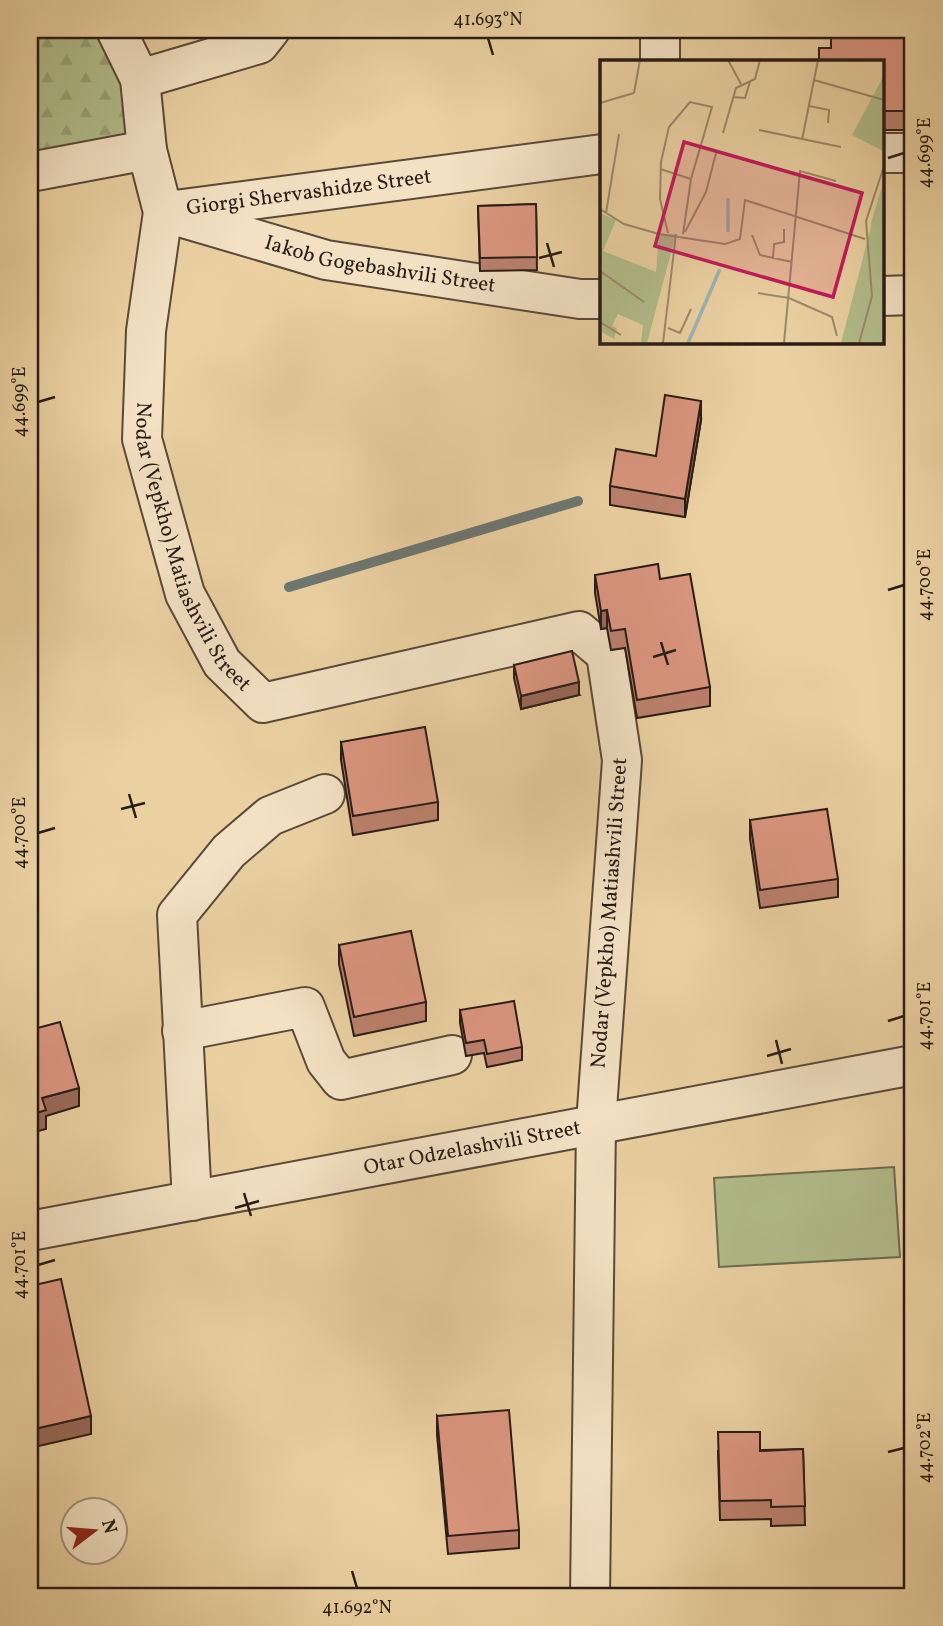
<svg xmlns="http://www.w3.org/2000/svg" width="943" height="1626" font-family="Vollkorn,serif">
<style>
.forest{fill:url(#forest-firs);stroke:#6d6c50;stroke-width:2}
.pitch{fill:#b1bd8a;stroke:#6d6c50;stroke-width:2}
.lines{fill:none;stroke-linecap:round;stroke-linejoin:round}
.stream{stroke:#6e7772;stroke-width:10}
.minor-casing{stroke:#5a4939;stroke-width:42}
.minor{stroke:#f2e1c3;stroke-width:38}
.wall{fill:#bc816e;stroke:#291c16;stroke-width:2}
.shaded-wall{fill:#99695a;stroke:#291c16;stroke-width:2}
.building{fill:#db9680;stroke:#291c16;stroke-width:2}
.ticks{fill:none;stroke:#291c16;stroke-width:2.5}
.labels{text-anchor:middle;dominant-baseline:central;stroke-width:5;stroke-linejoin:round;paint-order:stroke}
.street-label{font-size:21px;fill:#291c16;stroke:#f2e1c3}
.inset-river{fill:none;stroke:#9cb4b0;stroke-width:3.5}
.inset-road{fill:none;stroke:#9d896a;stroke-width:2}
.view{fill:#c2185b;fill-opacity:0.15;stroke:#c2185b;stroke-width:3.5}
.inset-edge{fill:none;stroke:#291c16;stroke-width:3.5}
.neatline{fill:none;stroke:#291c16;stroke-width:2.5}
.ticks-label{font-size:18px;text-anchor:middle;fill:#291c16}
</style>
<defs>
<pattern id="forest-firs" width="22" height="20" patternUnits="userSpaceOnUse" patternTransform="scale(1.75)"><rect width="22" height="20" fill="#b1bd8a"/><path d="M5 1l3.5 6h-7zM16 11l3.5 6h-7z" fill="#98a276"/></pattern>
</defs>
<rect width="100%" height="100%" fill="#ebd1a2"/>
<filter id="stains"><feTurbulence type="fractalNoise" baseFrequency=".00286" numOctaves="4"/><feColorMatrix values="0 0 0 0 .2 0 0 0 0 .09 0 0 0 0 .02 0 0 0 .5 -.17"/></filter>
<radialGradient id="worn" r=".72"><stop offset=".6" stop-color="#630" stop-opacity="0"/><stop offset="1" stop-color="#630" stop-opacity=".3"/></radialGradient>
<path class="forest" d="M 30,30 L 116,30 L 147,150 L 30,160 Z"/>
<path class="pitch" d="M 894,1167 L 900,1257 L 719,1267 L 714,1178 Z"/>
<g class="lines">
<path class="stream" d="M 289,587 L 578,501"/>
<g class="minor-casing">
<g id="minor">
<path id="s1" d="M 116,30 L 140,79 L 147,150 L 163,212 L 146,331 L 142,439 L 185,594 L 222,663 L 263,703 L 579,631 L 606,654 L 622,760 L 596,1123 L 590,1596"/>
<path d="M 660,30 L 660,61"/>
<path d="M 140,79 L 259,44 L 270,30"/>
<path d="M 882,153 L 913,153"/>
<path d="M 30,172 L 147,150"/>
<path id="s2" d="M 175,210 L 602,154"/>
<path id="s3" d="M 163,212 L 326,260 L 580,299 L 602,299"/>
<path d="M 882,296 L 913,295"/>
<path d="M 182,1031 L 305,1007 L 326,1061 L 341,1080 L 452,1055"/>
<path d="M 192,1201 L 177,915 L 229,851 L 270,816 L 325,794"/>
<path id="s4" d="M 30,1231 L 913,1065"/>
</g>
</g>
<use href="#minor" class="minor"/>
</g>
<g class="wall">
<path d="M 913,30 L 913,130 L 882,130 L 882,61 L 831,48 Z"/>
<path d="M 536,204 L 537,270 L 480,271 L 478,206 Z"/>
<path d="M 701,420 L 685,517 L 610,505 L 610,486 L 656,456 Z"/>
<path d="M 595,575 L 660,579 L 710,687 L 710,706 L 637,718 L 625,648 L 611,650 L 607,628 L 601,629 L 595,593 Z"/>
<path d="M 514,665 L 579,695 L 521,709 L 514,678 Z"/>
<path d="M 341,742 L 438,802 L 438,820 L 353,835 L 341,760 Z"/>
<path d="M 750,820 L 838,879 L 838,897 L 760,908 L 750,839 Z"/>
<path d="M 339,945 L 426,1002 L 426,1021 L 354,1036 L 339,964 Z"/>
<path d="M 460,1010 L 522,1047 L 522,1060 L 487,1067 L 484,1053 L 466,1056 L 460,1023 Z"/>
<path d="M 437,1416 L 519,1530 L 519,1548 L 448,1554 L 437,1435 Z"/>
<path d="M 803,1449 L 805,1525 L 771,1526 L 771,1519 L 720,1520 L 718,1451 Z"/>
</g>
<g class="shaded-wall">
<path d="M 701,401 L 701,420 L 685,517 L 685,499 Z"/>
<path d="M 607,610 L 607,628 L 601,629 L 601,611 Z"/>
<path d="M 579,682 L 579,695 L 521,709 L 521,696 Z"/>
<path d="M 79,1088 L 79,1106 L 46,1116 L 46,1129 L 30,1133 L 30,1115 L 42,1098 Z"/>
<path d="M 91,1416 L 91,1434 L 30,1448 L 30,1430 Z"/>
</g>
<g class="building">
<path d="M 831,30 L 913,30 L 913,111 L 882,111 L 882,61 L 819,61 L 819,48 L 831,48 Z"/>
<rect x="601" y="179" width="1" height="56"/>
<path d="M 536,204 L 537,257 L 480,258 L 478,206 Z"/>
<path d="M 665,395 L 701,401 L 685,499 L 610,486 L 616,449 L 656,456 Z"/>
<path d="M 658,564 L 660,579 L 690,574 L 710,687 L 637,700 L 625,629 L 611,631 L 607,610 L 601,611 L 595,575 Z"/>
<path d="M 572,651 L 579,682 L 521,696 L 514,665 Z"/>
<path d="M 425,727 L 438,802 L 353,816 L 341,742 Z"/>
<path d="M 827,809 L 838,879 L 760,890 L 750,820 Z"/>
<path d="M 411,931 L 426,1002 L 354,1017 L 339,945 Z"/>
<path d="M 514,1001 L 522,1047 L 487,1054 L 484,1040 L 466,1043 L 460,1010 Z"/>
<path d="M 60,1022 L 79,1088 L 42,1098 L 46,1110 L 30,1115 L 30,1030 Z"/>
<path d="M 61,1279 L 91,1416 L 30,1430 L 30,1286 Z"/>
<path d="M 509,1410 L 519,1530 L 448,1536 L 437,1416 Z"/>
<path d="M 718,1432 L 760,1432 L 760,1451 L 803,1449 L 805,1506 L 771,1507 L 771,1500 L 720,1501 Z"/>
<path d="M 323,1592 L 323,1596 L 240,1596 Z"/>
</g>
<path class="ticks" d="M 488,38 L 493,55M 888,158 L 904,153M 547,243 L 554,267M 539,258 L 562,252M 38,402 L 55,397M 888,590 L 904,585M 661,642 L 668,665M 653,657 L 676,650M 129,794 L 136,818M 121,809 L 145,803M 38,833 L 55,828M 888,1021 L 904,1016M 776,1040 L 782,1064M 767,1056 L 791,1049M 244,1193 L 251,1216M 235,1208 L 259,1201M 38,1265 L 55,1260M 888,1452 L 904,1448M 352,1571 L 357,1588"/>
<g class="labels">
<g class="street-label">
<text stroke="none"><textPath href="#s2" startOffset="135">Giorgi Shervashidze Street</textPath></text>
<text stroke="none"><textPath href="#s3" startOffset="224">Iakob Gogebashvili Street</textPath></text>
<text stroke="none"><textPath href="#s1" startOffset="537">Nodar (Vepkho) Matiashvili Street</textPath></text>
<text transform="translate(610 913) rotate(-86)">Nodar (Vepkho) Matiashvili Street</text>
<text stroke="none"><textPath href="#s4" startOffset="450">Otar Odzelashvili Street</textPath></text>
</g>
</g>
<g transform="translate(600 60)">
<rect width="284" height="284" fill="#ebd1a2"/>
<path d="M 283,17 L 283,91 L 252,75 Z" fill="#b1bd8a"/>
<path d="M 0,153 L 16,160 L 3,191 L 56,212 L 59,174 L 76,174 L 47,283 L 41,282 L 43,265 L 18,254 L 12,266 L 17,268 L 14,279 L 0,271 ZM 274,155 L 283,283 L 241,283 Z" fill="#b1bd8a"/>
<path d="M 283,123 L 283,283 L 270,283 L 280,246 L 271,163 Z" fill="#b1bd8a"/>
<path class="inset-river" d="M 128,138 L 128,172M 88,283 L 120,209"/>
<path class="inset-road" d="M 128,0 L 141,24M 214,20 L 284,40M 34,33 L 40,0M 133,37 L 145,38 L 150,22M 0,43 L 34,33M 209,46 L 229,50 L 228,63M 159,70 L 241,87M 123,73 L 136,28 L 155,19 L 160,0M 202,80 L 218,0M 60,109 L 91,119M 0,149 L 24,164 L 59,174 L 125,184 L 140,179 L 145,140 L 265,179M 6,153 L 19,74M 85,172 L 106,132 L 116,93M 68,173 L 60,139 L 61,102 L 69,67 L 90,42 L 112,47 L 91,119 L 83,174M 152,175 L 160,195 L 192,202M 173,198 L 174,184 L 184,182 L 184,169M 0,211 L 44,242M 158,233 L 189,238 L 232,257 L 237,276M 0,262 L 21,275M 68,268 L 80,273 L 91,249M 63,283 L 76,174M 184,283 L 200,111 L 236,121M 259,283 L 272,236 L 266,161 L 284,106"/>
<path class="view" d="M 84,82 L 262,133 L 233,237 L 55,186 Z"/>
<rect width="284" height="284" class="inset-edge"/>
</g>
<rect width="943" height="1626" fill="none" stroke="#ebd1a2" stroke-width="77"/>
<g transform="translate(94 1531) rotate(74)"><circle r="33" fill="#f2e1c3" stroke="#a2927e" stroke-width="2"/>
<path d="M0-5L12 26L0 18L-12 26Z" fill="#8f2418"/>
<text y="-10" font-size="19" font-weight="bold" text-anchor="middle" fill="#291c16">N</text>
</g>
<rect x="38" y="38" width="866" height="1550" class="neatline"/>
<g class="ticks-label">
<text x="488" y="25">41.693°N</text>
<text transform="translate(924 153) rotate(-90)" y="6">44.699°E</text>
<text transform="translate(19 402) rotate(-90)" y="6">44.699°E</text>
<text transform="translate(924 585) rotate(-90)" y="6">44.700°E</text>
<text transform="translate(19 833) rotate(-90)" y="6">44.700°E</text>
<text transform="translate(924 1016) rotate(-90)" y="6">44.701°E</text>
<text transform="translate(19 1265) rotate(-90)" y="6">44.701°E</text>
<text transform="translate(924 1448) rotate(-90)" y="6">44.702°E</text>
<text x="357" y="1613">41.692°N</text>
</g>
<rect width="100%" height="100%" filter="url(#stains)"/>
<rect width="100%" height="100%" fill="url(#worn)"/>
</svg>
